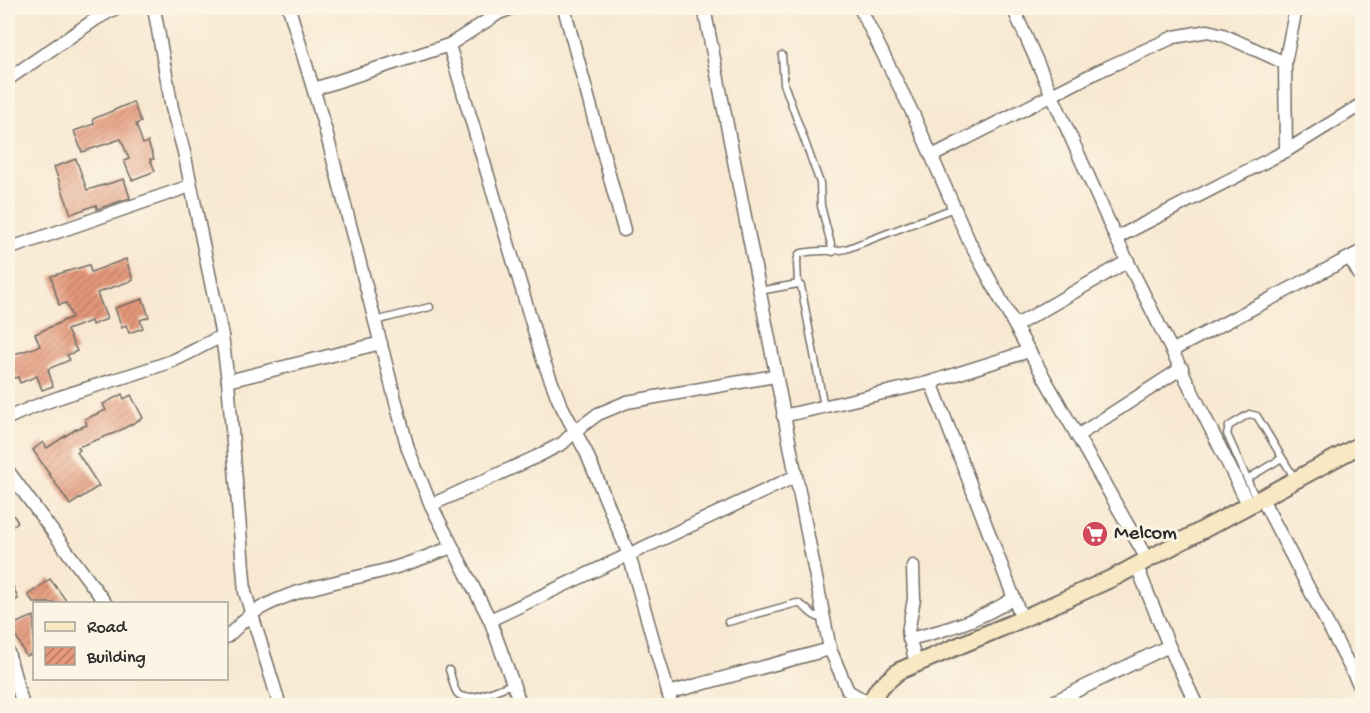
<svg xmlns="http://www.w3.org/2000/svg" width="1370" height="713" font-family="'Gochi Hand',sans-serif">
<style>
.building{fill:url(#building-hatch)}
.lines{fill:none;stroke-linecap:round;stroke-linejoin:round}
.lane-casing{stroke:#736d65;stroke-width:9}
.street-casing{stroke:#736d65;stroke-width:15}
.secondary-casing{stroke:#736d65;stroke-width:20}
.lane{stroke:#fff;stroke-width:6}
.street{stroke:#fff;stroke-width:12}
.secondary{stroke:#f8e8c3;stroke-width:16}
.labels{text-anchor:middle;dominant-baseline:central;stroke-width:6;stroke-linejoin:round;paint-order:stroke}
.poi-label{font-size:21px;fill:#2b2b2b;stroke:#fcf5e5;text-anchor:start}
</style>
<defs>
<pattern id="building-hatch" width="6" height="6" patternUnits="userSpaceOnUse" patternTransform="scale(1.5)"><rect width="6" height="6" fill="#e49779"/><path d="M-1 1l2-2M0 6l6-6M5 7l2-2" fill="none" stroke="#b97b63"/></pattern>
</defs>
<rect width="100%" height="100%" fill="#fcf5e5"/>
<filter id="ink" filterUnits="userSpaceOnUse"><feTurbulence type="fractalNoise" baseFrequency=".0167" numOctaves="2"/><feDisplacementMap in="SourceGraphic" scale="12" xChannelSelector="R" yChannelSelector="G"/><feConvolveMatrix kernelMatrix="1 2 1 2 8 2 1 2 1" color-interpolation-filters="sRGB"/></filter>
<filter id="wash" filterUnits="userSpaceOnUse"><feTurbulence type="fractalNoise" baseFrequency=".008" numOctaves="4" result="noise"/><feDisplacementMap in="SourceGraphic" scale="24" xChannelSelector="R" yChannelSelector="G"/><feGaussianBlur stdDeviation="1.35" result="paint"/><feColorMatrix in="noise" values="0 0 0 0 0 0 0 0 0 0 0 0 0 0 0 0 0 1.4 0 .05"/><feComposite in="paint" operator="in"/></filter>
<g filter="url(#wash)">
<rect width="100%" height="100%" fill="#f8e8d2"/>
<g id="blocks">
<g class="building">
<path d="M 133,102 L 141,122 L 136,124 L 143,144 L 148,142 L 154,159 L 150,159 L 155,171 L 132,180 L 124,161 L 129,159 L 121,139 L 82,152 L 74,131 L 94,124 L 93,119 Z"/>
<path d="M 76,159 L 87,190 L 124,179 L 130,198 L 97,209 L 96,205 L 71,214 L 54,167 Z"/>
<path d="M 126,259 L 133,280 L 97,293 L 107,319 L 92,325 L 91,321 L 67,330 L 77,351 L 67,355 L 70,360 L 48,369 L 53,386 L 42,390 L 37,376 L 20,383 L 18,377 L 14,378 L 11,371 L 8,372 L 8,356 L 40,346 L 35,334 L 72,317 L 66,303 L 59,305 L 51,276 L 89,265 L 91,272 Z"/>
<path d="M 143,299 L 149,317 L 140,320 L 143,328 L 129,333 L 126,325 L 122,328 L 115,308 Z"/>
<path d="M 122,394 L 124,399 L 131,395 L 143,418 L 117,432 L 78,447 L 80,450 L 77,452 L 99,486 L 70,505 L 33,450 L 43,442 L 47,448 L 76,429 L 87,425 L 85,419 L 106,410 L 103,404 Z"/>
<path d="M 8,508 L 18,522 L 8,529 Z"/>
<path d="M 8,573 L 18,599 L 8,603 Z"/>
<path d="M 50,579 L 68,603 L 34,603 L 28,595 Z"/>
<path d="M 34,616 L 34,653 L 26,656 L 14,632 L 17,630 L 14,624 Z"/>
</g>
</g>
</g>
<g filter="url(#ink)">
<use href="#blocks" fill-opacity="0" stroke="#736d65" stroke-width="1.5"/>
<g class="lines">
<g class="lane-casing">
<g id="lane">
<path d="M 782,55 L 784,84 L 820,183 L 821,206 L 833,252"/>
<path d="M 798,284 L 797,261 L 799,254 C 814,249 830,253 846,249 L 954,208"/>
<path d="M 759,291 L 798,284 L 801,286 L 824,407"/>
<path d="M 375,321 L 430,307"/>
<path d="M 1247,479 L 1282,458"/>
<path d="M 1256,499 L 1227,434 L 1229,426 L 1249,414 L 1257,416 L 1295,479"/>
<path d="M 728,622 L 797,603 C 808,606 808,616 824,619"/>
<path d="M 449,670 C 452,677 453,687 457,693 C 466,705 501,688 512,684"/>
</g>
</g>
<g class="street-casing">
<g id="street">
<path d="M 154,8 L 172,108 L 184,152 L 222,336 L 228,381 L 245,592 L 280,706"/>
<path d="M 289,8 L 325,128 L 408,449 L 431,505 L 490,620 L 521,706"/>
<path d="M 564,8 L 624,230"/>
<path d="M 704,8 L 830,649 L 848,691 L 868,703"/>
<path d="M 860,8 L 913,114 L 969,241 L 1015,326 L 1147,559"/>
<path d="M 1013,8 L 1116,238 L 1248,504"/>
<path d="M 449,45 L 542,357 L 559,401 L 586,452 L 629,555 L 672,706"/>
<path d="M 8,79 L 96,19 L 116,8"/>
<path d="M 314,89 L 449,45 L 499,13 L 512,8"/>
<path d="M 1286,151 L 1285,63 L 1296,8"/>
<path d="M 932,156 L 1097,72 L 1174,37 L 1208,31 L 1223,35 L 1285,63"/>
<path d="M 1116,238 L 1286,151 L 1362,104"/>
<path d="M 8,249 L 190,186"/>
<path d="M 1350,258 L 1362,279"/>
<path d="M 1015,326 L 1128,261"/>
<path d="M 1173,350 L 1362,251"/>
<path d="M 228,381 L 381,343"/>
<path d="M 931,382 L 1022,619"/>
<path d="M 783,416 L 931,382 L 1029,351"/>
<path d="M 8,418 C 60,393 118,381 172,361 C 189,354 205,344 222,336"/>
<path d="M 1077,436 L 1182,368"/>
<path d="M 8,471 L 106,604"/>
<path d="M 1261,497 L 1362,690"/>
<path d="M 431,505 L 536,457 L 563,443 L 574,432 L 598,414 L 627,402 L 775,376"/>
<path d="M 1136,564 L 1169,646 L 1197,706"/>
<path d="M 913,566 L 914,599 L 908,632 L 916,663"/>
<path d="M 490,620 L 796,476"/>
<path d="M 226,637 C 236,630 244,618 254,612 C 295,587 341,582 386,570 C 409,564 431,555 452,547"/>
<path d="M 909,639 C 948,630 981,619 1014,598"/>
<path d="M 8,652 L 23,706"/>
<path d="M 668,693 L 830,649"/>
<path d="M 1045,706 L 1169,646"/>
</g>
</g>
<g class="secondary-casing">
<path id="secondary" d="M 868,706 L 879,688 L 899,671 L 1015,622 L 1117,576 L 1362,444"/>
</g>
<use href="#lane" class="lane"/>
<use href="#street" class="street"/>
<use href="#secondary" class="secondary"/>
</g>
</g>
<defs>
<g id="supermarket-disc" transform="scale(1.35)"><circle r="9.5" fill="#d1495b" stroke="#fcf5e5"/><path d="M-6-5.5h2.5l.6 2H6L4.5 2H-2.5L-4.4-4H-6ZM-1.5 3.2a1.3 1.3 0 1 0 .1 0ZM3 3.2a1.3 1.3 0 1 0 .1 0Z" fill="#fff"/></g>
</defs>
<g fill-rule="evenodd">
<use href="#supermarket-disc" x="1095" y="534"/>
</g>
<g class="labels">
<g class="poi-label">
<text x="1114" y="534">Melcom</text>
</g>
</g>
<rect width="1370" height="713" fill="none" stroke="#fcf5e5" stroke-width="30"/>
<rect x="33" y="602" width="195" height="78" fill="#fcf5e5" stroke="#a8a49b" stroke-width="1.5"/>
<rect x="45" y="622" width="30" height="9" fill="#f8e8c3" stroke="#a8a49b" stroke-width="1.5"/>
<text x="87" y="632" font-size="18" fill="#2b2b2b">Road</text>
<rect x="45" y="647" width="30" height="18" fill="url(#building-hatch)" stroke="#a8a49b" stroke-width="1.5"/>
<text x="87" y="662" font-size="18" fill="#2b2b2b">Building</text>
</svg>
